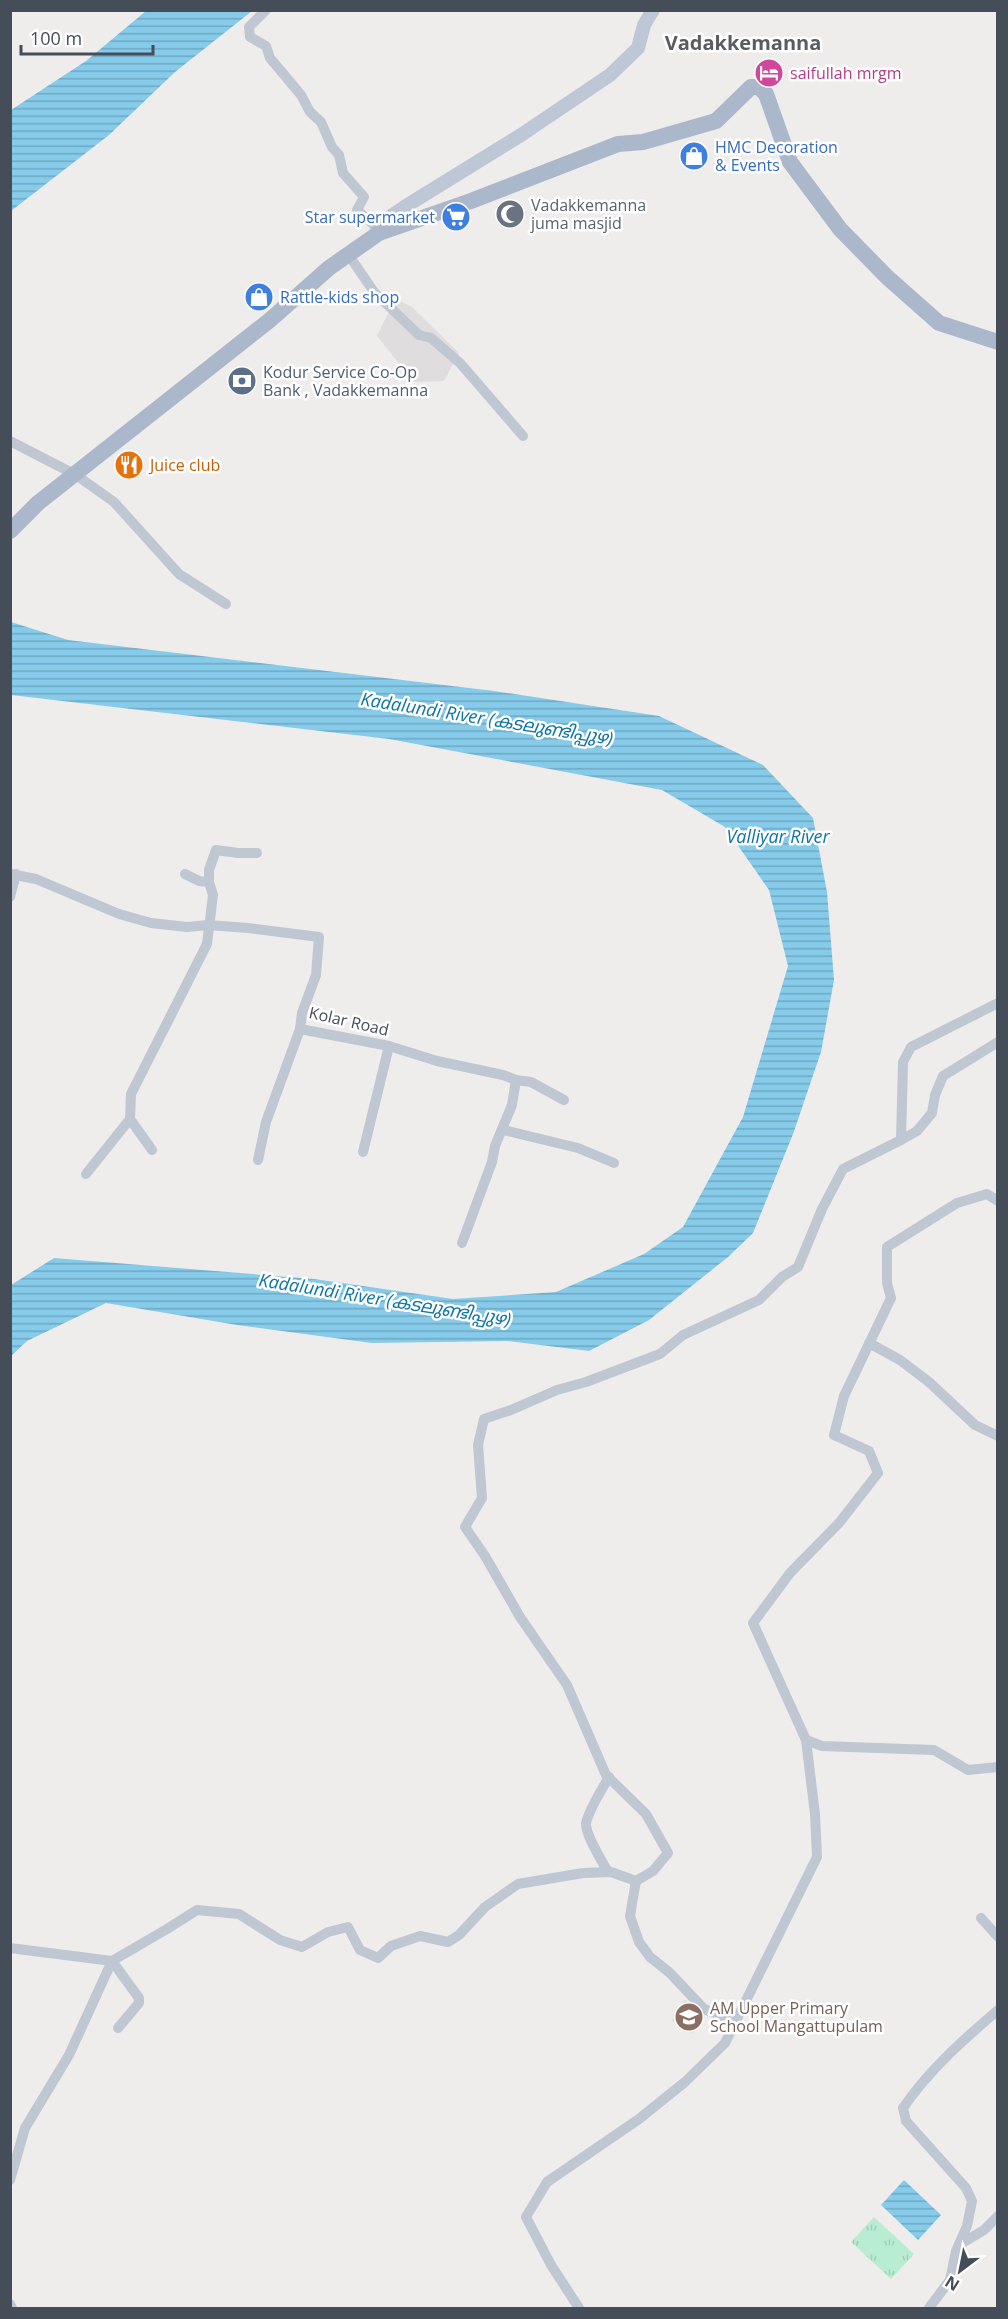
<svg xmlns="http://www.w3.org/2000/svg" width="1008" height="2319" font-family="'Open Sans','Noto Sans Malayalam',sans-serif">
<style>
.education{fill:#e0ddde}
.park{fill:url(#park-tufts)}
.water{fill:url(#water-rules)}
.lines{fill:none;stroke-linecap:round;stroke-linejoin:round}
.street{stroke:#bfc7d2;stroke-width:10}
.secondary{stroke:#bec7d5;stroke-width:14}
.primary{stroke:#abb8cb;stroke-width:16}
.labels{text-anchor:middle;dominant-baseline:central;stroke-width:5;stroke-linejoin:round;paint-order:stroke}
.hotel-label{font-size:16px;fill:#b23c85;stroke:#fff;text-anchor:start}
.shop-label{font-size:16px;fill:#366cbe;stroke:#fff;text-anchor:start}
.worship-label{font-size:16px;fill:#5b616d;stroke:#fff;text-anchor:start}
.service-label{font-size:16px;fill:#4e5e75;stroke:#fff;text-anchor:start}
.food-label{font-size:16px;fill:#c56008;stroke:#fff;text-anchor:start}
.street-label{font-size:16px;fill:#454d59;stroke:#fff}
.education-label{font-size:16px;fill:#785e54;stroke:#fff;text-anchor:start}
.water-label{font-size:18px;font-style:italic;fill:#0d75a4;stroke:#fff}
.quarter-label{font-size:20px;font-weight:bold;fill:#595c61;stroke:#fff}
</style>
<defs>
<pattern id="park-tufts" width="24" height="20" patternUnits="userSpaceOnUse" patternTransform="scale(1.5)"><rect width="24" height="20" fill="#b9edd3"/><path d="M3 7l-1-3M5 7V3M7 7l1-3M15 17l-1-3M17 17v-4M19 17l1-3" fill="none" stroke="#a0cdb7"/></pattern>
<pattern id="water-rules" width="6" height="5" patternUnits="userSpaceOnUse" patternTransform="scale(1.5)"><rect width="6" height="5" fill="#86cbea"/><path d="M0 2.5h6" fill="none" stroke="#6fa7c1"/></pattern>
</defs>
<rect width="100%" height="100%" fill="#efecec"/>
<g class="education">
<path d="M 395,299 L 412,307 L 459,353 L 444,381 L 414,382 L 377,336 Z"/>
<path d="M 684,2000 L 706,2012 L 693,2033 L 672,2021 Z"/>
</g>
<path class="park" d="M 874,2217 L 914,2254 L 891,2279 L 851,2242 Z"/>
<g class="water">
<path d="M 146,11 L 252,11 L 175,72 L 109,135 L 11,211 L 11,110 L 86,61 Z"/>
<path d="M 11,622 L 68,640 L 494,691 L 659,716 L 763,765 L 813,818 L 827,892 L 834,980 L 821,1052 L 793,1134 L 753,1233 L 728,1257 L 649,1320 L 589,1351 L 508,1341 L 372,1343 L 237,1325 L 106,1303 L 27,1341 L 11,1356 L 11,1285 L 54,1258 L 314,1279 L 453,1299 L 556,1292 L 644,1254 L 683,1227 L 743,1117 L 788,966 L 769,890 L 725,827 L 662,790 L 389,739 L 11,695 Z"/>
<path d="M 904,2180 L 941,2215 L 918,2240 L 881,2205 Z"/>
</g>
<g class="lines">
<g class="street">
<path d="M 266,10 L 249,27 L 250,37 L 266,46 L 270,58 L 301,95 L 310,112 L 321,122 L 332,147 L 339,155 L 343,173 L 364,197 L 357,210 L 373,224 L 379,233"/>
<path d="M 348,254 L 374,292 L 419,335 L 431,338 L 460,363 L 523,436"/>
<path d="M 10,441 L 76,475 L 114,502 L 179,574 L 226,604"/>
<path d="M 10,874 L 36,879 L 119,914 L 151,923 L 187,927 L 208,925 L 248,928 L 319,937 L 316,975 L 302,1013 L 300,1029 L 389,1046 L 437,1061 L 503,1075 L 516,1080 L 512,1105 L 495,1146 L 492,1162 L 462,1243"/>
<path d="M 185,874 L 199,881 L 209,882"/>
<path d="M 10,897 L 16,874"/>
<path d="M 516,1080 L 531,1082 L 564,1100"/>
<path d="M 503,1130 L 578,1148 L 614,1163"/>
<path d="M 901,1140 L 917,1131 L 932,1113 L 935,1095 L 943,1076 L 998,1042"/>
<path d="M 152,1150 L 130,1119 L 131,1094 L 207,944 L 213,895 L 209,882 L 209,870 L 216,850 L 238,853 L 257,853"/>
<path d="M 363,1152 L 389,1046"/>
<path d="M 258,1160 L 266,1122 L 300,1029"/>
<path d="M 86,1174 L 130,1119"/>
<path d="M 869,1343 L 900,1360 L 929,1382 L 975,1425 L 998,1436"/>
<path d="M 806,1740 L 822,1746 L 934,1750 L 968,1770 L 998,1767"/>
<path d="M 608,1872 C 602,1861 586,1836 586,1824 C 587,1814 603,1787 609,1777"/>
<path d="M 636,1881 L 653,1871 L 668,1853 L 646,1814 L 606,1775 L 567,1685 L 520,1617 L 485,1556 L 465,1527 L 482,1498 L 478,1445 L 484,1419 L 511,1410 L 557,1390 L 586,1382 L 660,1354 L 683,1335 L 759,1300 L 782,1277 L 798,1267 L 822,1209 L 843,1169 L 901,1140 L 903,1062 L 911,1047 L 998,1003"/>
<path d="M 636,1881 L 630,1916 L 639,1942 L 650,1957 L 670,1973 L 704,2009 L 734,2021"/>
<path d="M 981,1918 L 998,1937"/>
<path d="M 10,1948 L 112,1961 L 167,1929 L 197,1910 L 239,1914 L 280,1940 L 302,1947 L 328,1932 L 348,1927 L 360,1950 L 378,1958 L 391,1946 L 420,1936 L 448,1942 L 459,1935 L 485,1907 L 518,1884 L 583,1873 L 611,1872 L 636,1881"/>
<path d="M 112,1961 L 139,1998 L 139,2003 L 118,2028"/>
<path d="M 10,2180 L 25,2128 L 69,2055 L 112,1961"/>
<path d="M 959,2245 L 984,2230 L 998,2216"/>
<path d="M 10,2304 L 12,2308"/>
<path d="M 579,2308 L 551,2265 L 526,2217 L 547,2182 L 639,2119 L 685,2082 L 725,2043 L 817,1857 L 815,1814 L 806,1740 L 753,1623 L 790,1573 L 839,1523 L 878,1473 L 869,1451 L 834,1435 L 844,1396 L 891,1298 L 887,1283 L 887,1247 L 957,1203 L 987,1194 L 998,1201"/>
<path d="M 929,2308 L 950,2280 L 956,2251 L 967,2226 L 972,2201 L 966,2188 L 906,2121 L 903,2108 C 929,2070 963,2040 998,2010"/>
</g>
<path class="secondary" d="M 384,231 L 388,218 L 406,206 L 521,135 L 610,75 L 638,48 L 644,25 L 653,10"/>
<path class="primary" d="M 10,531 L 38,503 L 270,320 L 329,268 L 379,233 L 471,201 L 618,144 L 643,142 L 716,121 L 751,87 L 759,87 L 766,94 L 790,162 L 840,229 L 887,277 L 939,323 L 998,342"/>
</g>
<defs>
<g id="hotel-disc" transform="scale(1.5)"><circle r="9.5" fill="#d1479c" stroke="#fff"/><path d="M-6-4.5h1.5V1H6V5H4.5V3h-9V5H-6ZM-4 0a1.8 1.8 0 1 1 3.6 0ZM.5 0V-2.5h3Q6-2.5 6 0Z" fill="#fff"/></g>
<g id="shop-disc" transform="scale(1.5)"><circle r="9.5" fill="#3f7fe0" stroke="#fff"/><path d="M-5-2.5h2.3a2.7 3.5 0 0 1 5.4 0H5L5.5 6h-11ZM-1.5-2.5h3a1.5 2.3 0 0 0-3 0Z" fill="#fff"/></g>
<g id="mosque-disc" transform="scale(1.5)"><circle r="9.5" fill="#6b7280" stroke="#fff"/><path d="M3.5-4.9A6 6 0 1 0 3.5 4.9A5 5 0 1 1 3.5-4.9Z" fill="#fff"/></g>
<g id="supermarket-disc" transform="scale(1.5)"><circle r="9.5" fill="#3f7fe0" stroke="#fff"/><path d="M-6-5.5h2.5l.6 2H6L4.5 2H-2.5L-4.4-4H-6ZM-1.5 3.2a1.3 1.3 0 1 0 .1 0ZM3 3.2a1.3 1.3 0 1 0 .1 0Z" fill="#fff"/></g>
<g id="bank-disc" transform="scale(1.5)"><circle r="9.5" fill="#5c6f8a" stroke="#fff"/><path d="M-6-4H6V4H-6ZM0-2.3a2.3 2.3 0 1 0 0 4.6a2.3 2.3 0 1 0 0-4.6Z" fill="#fff"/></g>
<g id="restaurant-disc" transform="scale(1.5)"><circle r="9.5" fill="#e8710a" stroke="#fff"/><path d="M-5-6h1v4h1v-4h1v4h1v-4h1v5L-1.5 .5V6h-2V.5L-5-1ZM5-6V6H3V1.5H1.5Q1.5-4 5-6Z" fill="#fff"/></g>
<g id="school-disc" transform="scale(1.5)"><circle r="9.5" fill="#8d6e63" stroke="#fff"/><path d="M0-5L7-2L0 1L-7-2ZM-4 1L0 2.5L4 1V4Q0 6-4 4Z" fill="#fff"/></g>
</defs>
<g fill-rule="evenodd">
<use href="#hotel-disc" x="769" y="73"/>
<use href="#shop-disc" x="694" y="156"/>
<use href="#mosque-disc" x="510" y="214"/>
<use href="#supermarket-disc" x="456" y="217"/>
<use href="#shop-disc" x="259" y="297"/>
<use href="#bank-disc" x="242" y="381"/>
<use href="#restaurant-disc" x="129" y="465"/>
<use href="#school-disc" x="689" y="2017"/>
</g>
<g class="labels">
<g class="hotel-label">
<text x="790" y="73">saifullah mrgm</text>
</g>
<g class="shop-label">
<text x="715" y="147">HMC Decoration<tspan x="715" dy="18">&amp; Events</tspan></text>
<text x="435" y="217" text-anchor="end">Star supermarket</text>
<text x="280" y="297">Rattle-kids shop</text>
</g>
<g class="worship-label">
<text x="531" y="205">Vadakkemanna<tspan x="531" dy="18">juma masjid</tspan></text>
</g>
<g class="service-label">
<text x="263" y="372">Kodur Service Co-Op<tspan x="263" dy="18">Bank , Vadakkemanna</tspan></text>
</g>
<g class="food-label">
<text x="150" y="465">Juice club</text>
</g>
<g class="street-label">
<text transform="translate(349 1021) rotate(13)">Kolar Road</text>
</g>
<g class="education-label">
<text x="710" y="2008">AM Upper Primary<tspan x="710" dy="18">School Mangattupulam</tspan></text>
</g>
<g class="water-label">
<text transform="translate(487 718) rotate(9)">Kadalundi River (കടലുണ്ടിപ്പുഴ)</text>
<text x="778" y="836">Valliyar River</text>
<text transform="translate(385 1299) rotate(9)">Kadalundi River (കടലുണ്ടിപ്പുഴ)</text>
</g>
<g class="quarter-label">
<text x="743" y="42">Vadakkemanna</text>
</g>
</g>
<rect width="1008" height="2319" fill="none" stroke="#454d59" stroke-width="24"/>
<g transform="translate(960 2271) rotate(212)" stroke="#ffffff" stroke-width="4.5" paint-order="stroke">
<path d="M0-4.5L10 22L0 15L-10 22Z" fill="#454d59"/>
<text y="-9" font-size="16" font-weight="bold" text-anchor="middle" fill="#454d59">N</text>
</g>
<path d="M21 45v9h132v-9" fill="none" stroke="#454d59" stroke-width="3"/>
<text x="30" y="45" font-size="18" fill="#454d59" stroke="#ffffff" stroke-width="4.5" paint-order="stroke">100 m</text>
</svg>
